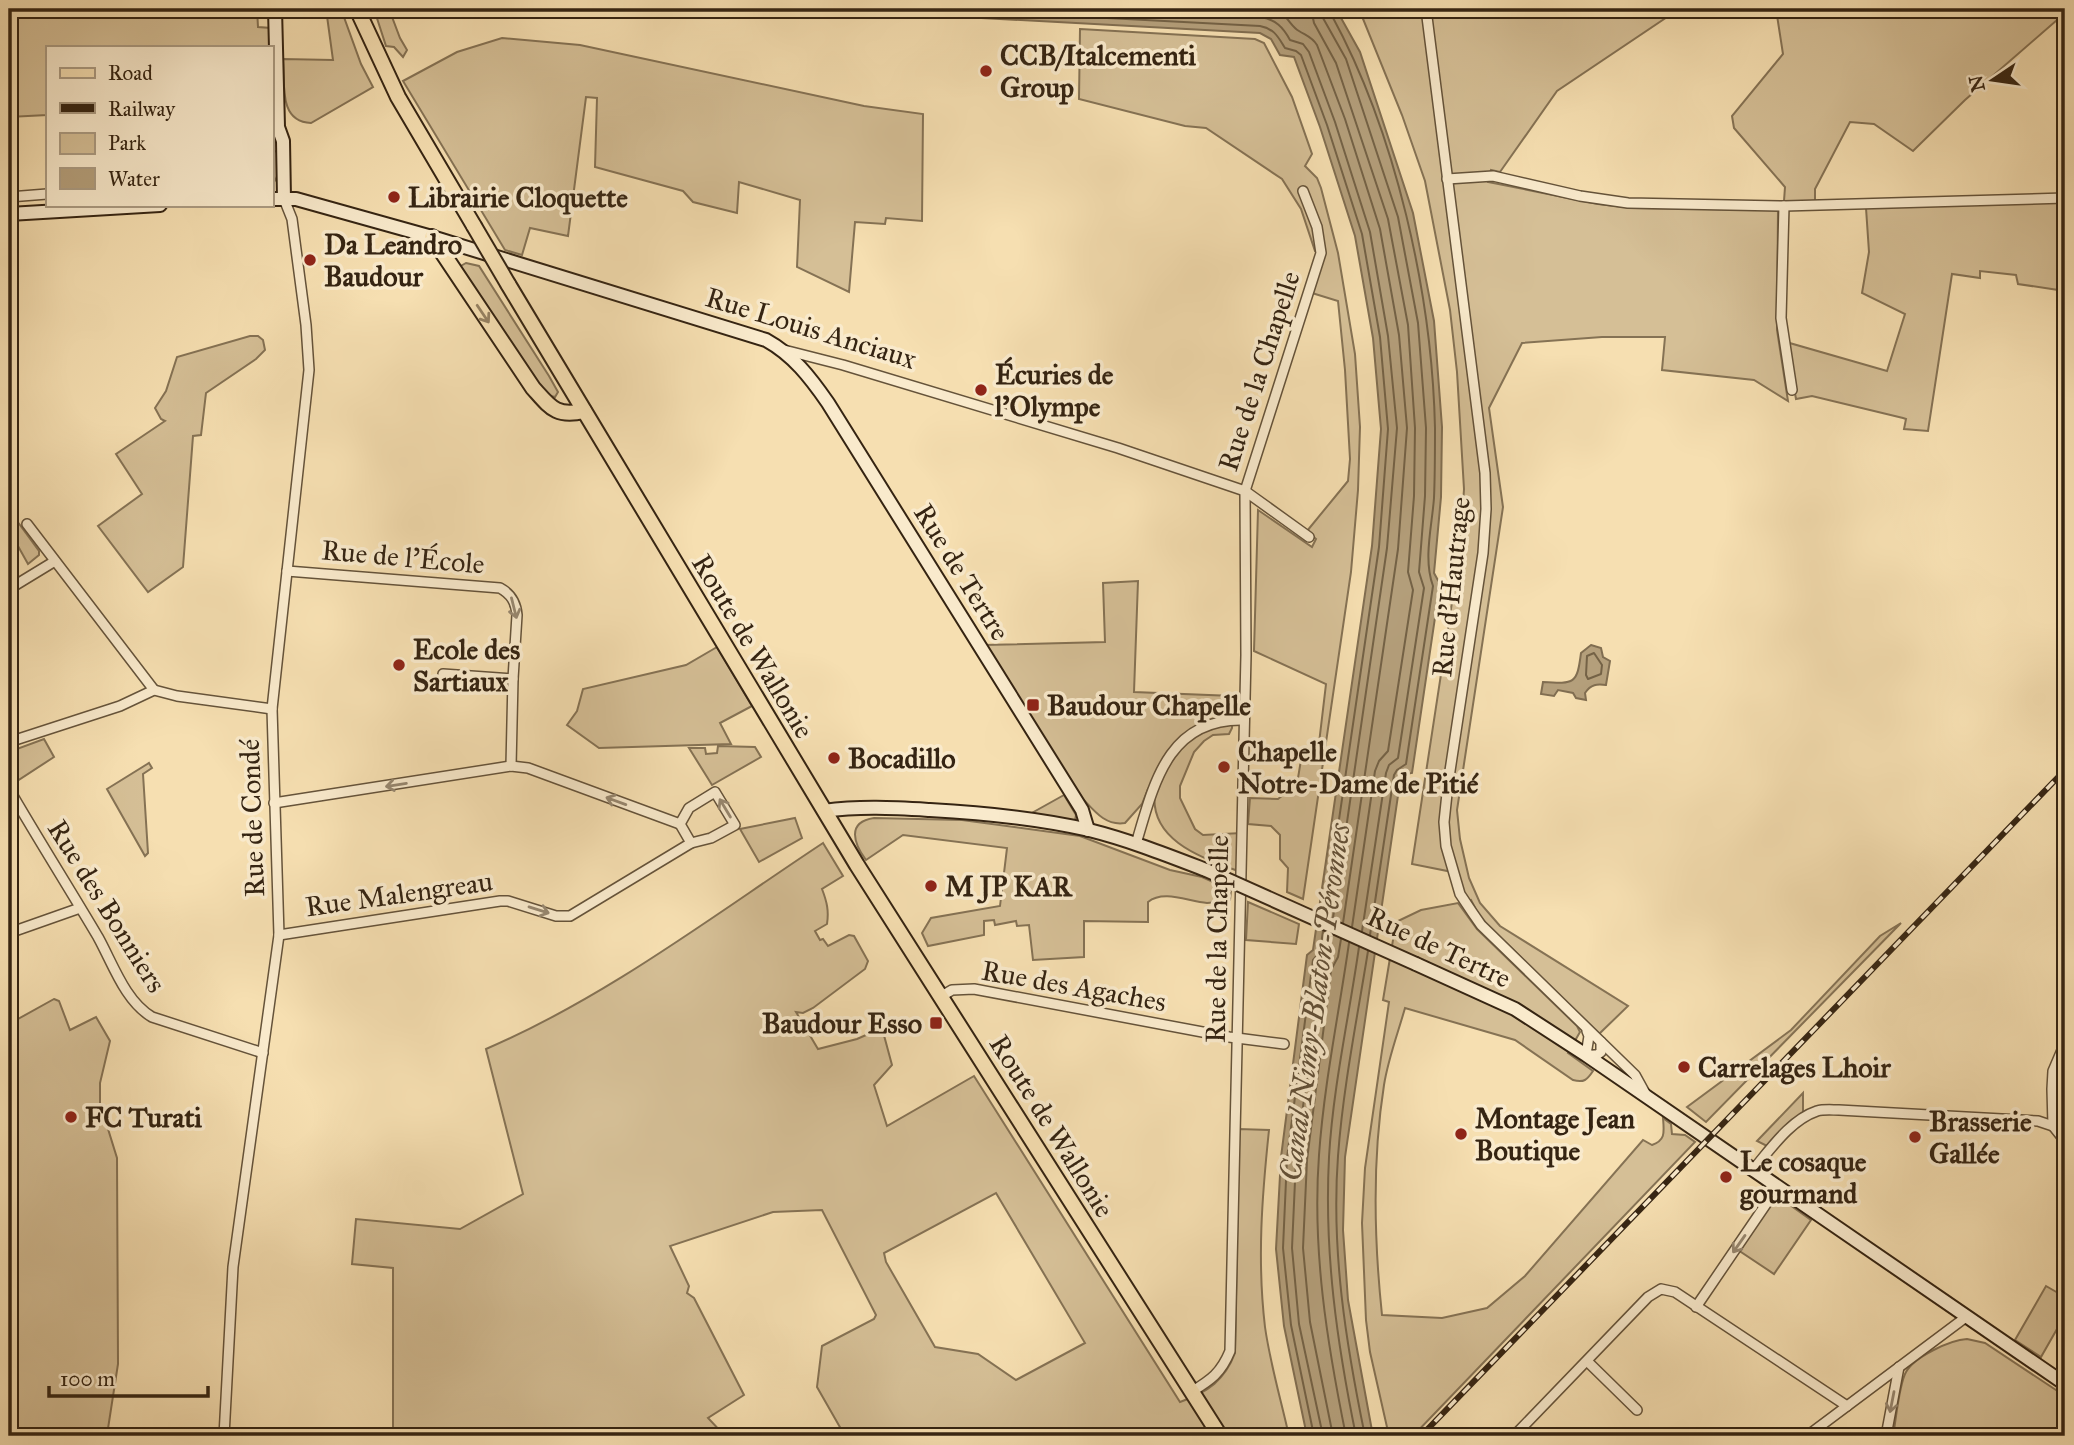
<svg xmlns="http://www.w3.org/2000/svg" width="2074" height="1445" font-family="'IM FELL Great Primer',serif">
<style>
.green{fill:#d5bf96;stroke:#857254;stroke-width:2;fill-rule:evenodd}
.water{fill:#b49f7b;stroke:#816e51;stroke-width:2}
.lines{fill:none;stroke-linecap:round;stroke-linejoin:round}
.shore{stroke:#746246;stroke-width:2}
.street-casing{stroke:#65533a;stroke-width:12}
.secondary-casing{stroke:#352412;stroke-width:16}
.primary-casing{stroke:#352412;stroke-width:18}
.street{stroke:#f9eacc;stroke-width:9}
.secondary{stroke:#f9eacc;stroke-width:12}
.primary{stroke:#f6dfb1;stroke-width:14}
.rail-casing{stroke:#352412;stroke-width:6}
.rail{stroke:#f9eacc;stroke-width:3.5;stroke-dasharray:10;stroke-linecap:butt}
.secondary-bridge-casing{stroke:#352412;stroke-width:16;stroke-linecap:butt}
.primary-bridge-casing{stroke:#352412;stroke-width:18;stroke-linecap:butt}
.secondary-bridge{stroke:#f9eacc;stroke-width:12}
.primary-bridge{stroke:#f6dfb1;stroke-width:14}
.oneway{stroke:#968262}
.oneway2{stroke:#97876f}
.poi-dot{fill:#8f2418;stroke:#f9eacc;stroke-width:2.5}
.labels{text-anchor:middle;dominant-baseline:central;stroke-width:7;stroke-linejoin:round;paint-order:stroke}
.poi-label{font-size:28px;font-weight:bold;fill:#352412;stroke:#f9eacc;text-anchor:start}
.street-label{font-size:28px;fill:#352412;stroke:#f9eacc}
.water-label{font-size:30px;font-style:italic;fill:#614f37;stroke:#f9eacc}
</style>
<rect width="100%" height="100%" fill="#f6dfb1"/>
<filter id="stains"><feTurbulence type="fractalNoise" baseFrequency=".00286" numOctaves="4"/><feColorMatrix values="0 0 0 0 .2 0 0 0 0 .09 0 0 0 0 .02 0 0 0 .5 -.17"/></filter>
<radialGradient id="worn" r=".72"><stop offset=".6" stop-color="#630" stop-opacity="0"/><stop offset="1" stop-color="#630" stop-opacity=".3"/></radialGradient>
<g class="green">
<path d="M 9,9 L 257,9 L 258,27 L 271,28 L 274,116 L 271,120 L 271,47 L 47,47 L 47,115 L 9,117 Z"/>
<path d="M 280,9 L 341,9 L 361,64 L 373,87 L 311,123 C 278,122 285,83 283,59 L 333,60 L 327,16 L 281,15 Z"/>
<path d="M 374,9 L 389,9 L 400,38 L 407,50 L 403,57 L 394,47 L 386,46 Z"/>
<path d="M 1359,9 L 1679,9 L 1557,91 L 1500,172 L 1491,170 L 1488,182 L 1598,204 L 1633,208 L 1778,210 L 1777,330 L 1788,401 L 1754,380 L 1662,370 L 1665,337 L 1602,337 L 1522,343 L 1489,408 L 1503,507 L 1457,810 L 1460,839 L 1469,878 L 1480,903 L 1500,926 L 1628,1006 L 1599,1034 L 1480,917 L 1471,900 L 1466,902 L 1452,872 L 1412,864 L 1460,550 L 1464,489 L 1457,372 L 1450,310 L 1425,181 L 1402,115 Z"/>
<path d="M 1776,9 L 2065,9 L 2065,13 L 1965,100 L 1913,151 L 1874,124 L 1850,122 L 1815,189 L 1815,201 L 1784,201 L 1785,187 L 1734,128 L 1732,116 L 1783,54 Z"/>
<path d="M 1080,29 L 1255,39 L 1264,43 L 1292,97 L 1312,154 L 1305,166 L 1317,178 L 1321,188 L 1338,253 L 1355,354 L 1360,427 L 1358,490 L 1351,572 L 1303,899 L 1287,892 L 1288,868 L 1280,859 L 1280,835 L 1271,826 L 1248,824 L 1250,798 L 1278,799 L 1297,784 L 1301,760 L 1317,760 L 1326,684 L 1254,651 L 1258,510 L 1312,547 L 1316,539 L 1307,531 L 1348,481 L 1350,459 L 1345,370 L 1338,301 L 1312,293 L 1322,254 L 1315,251 L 1301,209 L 1282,179 L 1206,128 L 1185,126 L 1079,99 Z"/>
<path d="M 502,38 L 580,45 L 864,106 L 923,114 L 922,221 L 886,218 L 885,224 L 855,222 L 849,292 L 797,267 L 800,200 L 739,182 L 737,213 L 693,202 L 683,191 L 595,167 L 597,98 L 586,97 L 568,236 L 530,228 L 522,255 L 505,250 L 403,81 L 457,52 Z"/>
<path d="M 271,148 L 278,153 C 280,165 280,177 271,186 Z"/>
<path d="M 2065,201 L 2065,291 L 2018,284 L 2016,275 L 1980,271 L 1980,278 L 1952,274 L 1928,431 L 1904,429 L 1906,419 L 1903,418 L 1812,396 L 1796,399 L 1786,342 L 1887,371 L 1905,314 L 1862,293 L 1869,252 L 1866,208 Z"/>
<path d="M 466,263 L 479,266 L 549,376 L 558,392 L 555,397 L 546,395 L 459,267 Z"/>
<path d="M 250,336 L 258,336 L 263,340 L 265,350 L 256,359 L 206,393 L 201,435 L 193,436 L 183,567 L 148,592 L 98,526 L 142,494 L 116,454 L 165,421 L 161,419 L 155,408 L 166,391 L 177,357 Z"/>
<path d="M 9,510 L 39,551 L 39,555 L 28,564 L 9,530 Z"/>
<path d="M 1138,581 L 1134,692 L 1233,696 L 1232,728 L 1229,734 L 1213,735 L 1204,741 L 1194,752 L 1180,786 L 1180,798 L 1195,829 L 1203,835 L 1241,833 L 1241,872 C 1203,858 1148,841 1155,791 L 1148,789 L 1142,804 L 1125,823 C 1106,826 1095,812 1083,799 L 984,645 L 1105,642 L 1103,583 Z"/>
<path d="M 717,647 L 752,706 L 720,723 L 731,744 L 599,748 L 567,725 L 577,711 L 583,689 L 686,665 Z"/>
<path d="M 44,739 L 54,757 L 14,783 C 8,772 6,761 14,750 Z"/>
<path d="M 718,746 L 755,747 L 761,757 L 712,785 L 689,748 L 705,748 L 706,754 L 717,753 Z"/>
<path d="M 149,763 L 152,768 L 143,774 L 148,853 L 145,856 L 107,789 Z"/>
<path d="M 1064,795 L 1076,815 L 1075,821 L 1070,822 L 1030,814 Z"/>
<path d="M 795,818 L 802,838 L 759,862 L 740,829 Z"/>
<path d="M 874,818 L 962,820 L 1080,836 L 1170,870 L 1202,877 L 1231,890 L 1230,900 C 1222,901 1215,903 1207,903 C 1189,902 1164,889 1148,902 L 1148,922 L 1084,921 L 1084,957 L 1033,960 L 1029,925 L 1017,926 L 1016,921 L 995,925 L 994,920 L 984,921 L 984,935 L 928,946 L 922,933 L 931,918 L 1000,906 L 1007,848 L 903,835 L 866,860 C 854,844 846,822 874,818 Z"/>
<path d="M 823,843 L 843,876 L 822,889 C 827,902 829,911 827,924 L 815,931 L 820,940 L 823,939 L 828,946 L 849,935 L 854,936 L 868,961 L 865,969 L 813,1008 L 803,1013 L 796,1012 L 818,1049 L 857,1039 L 882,1028 L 892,1065 L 874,1085 L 887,1126 L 974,1076 L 1180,1402 C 1208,1392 1225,1380 1235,1353 L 1239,1129 L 1269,1130 C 1262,1196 1257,1260 1265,1327 C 1270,1363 1281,1400 1289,1436 L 845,1436 L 817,1387 L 822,1346 L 874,1319 L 876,1315 L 822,1210 L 773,1212 L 670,1246 L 689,1286 L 687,1293 L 694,1298 L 744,1395 L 708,1418 L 725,1436 L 393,1436 L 393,1268 L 352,1264 L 356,1219 L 460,1229 L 523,1194 L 486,1049 C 607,997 714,915 823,843 ZM 996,1193 L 1085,1343 L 1016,1380 L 978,1354 L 935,1347 L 886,1262 L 884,1253 Z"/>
<path d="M 1248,902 L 1299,924 L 1296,944 L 1246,940 Z"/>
<path d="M 1458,903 L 1477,929 L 1577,1026 L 1580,1032 L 1568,1053 L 1593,1071 C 1587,1080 1584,1083 1573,1080 L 1515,1040 L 1405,1008 C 1398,1033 1388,1059 1384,1085 C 1372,1161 1374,1239 1382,1315 L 1442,1318 L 1487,1308 L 1525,1276 L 1643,1140 L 1652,1145 C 1666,1140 1664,1132 1663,1118 L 1671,1124 L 1672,1134 L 1685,1135 L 1695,1142 L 1413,1436 L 1389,1436 L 1370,1352 L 1366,1320 L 1362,1223 L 1365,1168 L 1389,1002 L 1383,1000 L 1396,922 L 1421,910 Z"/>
<path d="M 1901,923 L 1706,1122 L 1687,1107 L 1791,1030 L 1880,936 Z"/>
<path d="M 54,999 L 59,1001 L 70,1030 L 96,1017 L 110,1041 L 100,1083 L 100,1103 L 117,1158 L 118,1364 L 107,1435 L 104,1436 L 9,1436 L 9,1061 L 12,1059 L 9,1057 L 9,1024 Z"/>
<path d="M 1803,1093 L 1803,1113 L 1788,1123 L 1767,1146 L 1757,1141 Z"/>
<path d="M 1776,1195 L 1811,1220 L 1774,1274 L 1738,1250 Z"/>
<path d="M 2046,1286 L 2065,1297 L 2065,1315 L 2041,1357 L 2015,1340 Z"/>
<path d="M 1967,1339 L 1985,1343 L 2065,1396 L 2065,1436 L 1893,1436 C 1896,1420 1899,1384 1906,1372 C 1914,1357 1950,1340 1967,1339 Z"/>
</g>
<g class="water">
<path d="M 816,9 L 1336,9 L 1360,52 L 1413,213 L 1434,321 L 1442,427 L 1441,497 L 1434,573 L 1440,584 L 1412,773 L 1401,775 L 1345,1157 L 1343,1230 L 1348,1300 L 1373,1436 L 1307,1436 L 1284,1326 L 1276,1249 L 1281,1157 L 1307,955 L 1313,950 L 1372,546 L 1381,429 L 1373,338 L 1355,236 L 1320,127 L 1294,57 L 1280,55 L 1271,39 L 1260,33 Z"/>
<path d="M 1591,645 L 1601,648 L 1603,657 L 1610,661 L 1606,685 C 1597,684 1591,684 1585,693 L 1586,700 L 1576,698 L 1573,693 L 1558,690 L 1554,696 L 1541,694 L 1543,682 C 1575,684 1577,684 1581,653 Z"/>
</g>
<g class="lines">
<g class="shore">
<path d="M 937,9 L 1260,26 C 1275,29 1278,37 1285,48 L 1296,51 L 1301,55 L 1327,125 L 1362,234 L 1380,337 L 1388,429 L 1379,547 L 1325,915"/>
<path d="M 1089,9 L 1261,17 C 1276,20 1283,27 1290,40 L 1303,44 L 1309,52 L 1335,122 L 1370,232 L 1388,336 L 1397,428 L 1387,548 L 1333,918"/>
<path d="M 1272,9 C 1289,15 1289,25 1299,31 C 1307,36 1312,37 1317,45 L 1345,119 L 1380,229 L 1399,335 L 1407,428 L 1398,549 L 1343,923"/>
<path d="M 1311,9 L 1314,23 L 1336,63 L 1388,219 L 1408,325 L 1415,428 L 1414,496 L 1408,572 L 1413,590 L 1388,751 L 1379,761 L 1375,771 L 1352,927"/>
<path d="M 1322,9 L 1323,18 L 1346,59 L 1398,217 L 1418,323 L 1426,428 L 1425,496 L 1419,572 L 1424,588 L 1398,758 L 1389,765 L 1386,773 L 1362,931"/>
<path d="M 1331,9 L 1331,14 C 1396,133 1432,294 1435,428 C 1435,451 1435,475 1434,498 C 1432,526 1423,559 1433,586 L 1406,764 L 1397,770 L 1394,775 L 1370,935"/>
<path d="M 1594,653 L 1602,665 L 1601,674 L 1588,679 L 1586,675 L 1587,656 Z"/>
<path d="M 1314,1436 L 1291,1325 L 1283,1248 L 1287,1158 L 1313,960 L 1320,952 L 1323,931"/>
<path d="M 1323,1436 L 1299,1324 L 1292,1248 L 1296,1159 L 1322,965 L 1328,954 L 1331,935"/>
<path d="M 1333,1436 L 1310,1322 L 1303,1248 L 1307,1160 L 1331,970 L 1338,957 L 1341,939"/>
<path d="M 1346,1436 C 1327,1343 1312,1250 1319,1155 C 1324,1084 1339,1013 1349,943"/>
<path d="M 1356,1436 C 1337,1343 1324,1253 1329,1157 C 1333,1087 1349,1017 1359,947"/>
<path d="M 1365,1436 C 1346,1344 1331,1251 1338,1156 C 1343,1088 1357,1019 1368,951"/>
</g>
<g class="street-casing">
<g id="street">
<path d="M 1426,9 L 1485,473 L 1486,509 L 1483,553 L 1448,784 L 1444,822 L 1446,846 L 1460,894 L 1472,912 L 1481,925 L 1635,1075 L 1646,1095"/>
<path d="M 1447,179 L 1493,176 L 1580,196 L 1628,203 L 1784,206 L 2065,198"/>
<path d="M 9,197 L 47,194"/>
<path d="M 1784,206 L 1781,318 L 1792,390"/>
<path d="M 784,350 L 843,365 L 1118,448 L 1245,491 L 1309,537"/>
<path d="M 9,473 L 11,452"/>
<path d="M 27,524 L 154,690"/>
<path d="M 287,571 L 500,588 C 511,594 516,602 517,615 L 513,679 L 511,766"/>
<path d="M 9,589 L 55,561"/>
<path d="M 443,674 L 513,679"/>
<path d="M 9,742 L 120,706 L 154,690 L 177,696 L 272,709"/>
<path d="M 9,789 C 38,839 69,888 98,937 C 113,964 125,1001 152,1017 L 263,1053"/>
<path d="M 274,803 L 511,766 L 528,768 L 680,824"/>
<path d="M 680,824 L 689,808 L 715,792 L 735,825 L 711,838 L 691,843"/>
<path d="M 1136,844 C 1154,783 1168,718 1244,720"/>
<path d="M 9,933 L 80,908"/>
<path d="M 279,935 L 500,901 L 508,901 L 556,916 L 570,916 L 691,843 L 680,824"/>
<path d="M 940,997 L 952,990 L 974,989 L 1229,1037 L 1284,1044"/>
<path d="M 1587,1031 L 1589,1036 L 1586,1055 L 1597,1055 L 1601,1052 L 1601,1042"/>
<path d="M 2065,1043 L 2053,1071 L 2052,1089 L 2053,1126 L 2065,1141"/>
<path d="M 1752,1171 C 1770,1150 1790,1120 1817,1111 C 1824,1109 1832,1110 1839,1110 L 2038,1121 L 2053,1126"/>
<path d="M 1696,1307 L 1777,1188"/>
<path d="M 1588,1362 L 1637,1410"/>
<path d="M 1191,1392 C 1211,1380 1221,1373 1230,1351 L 1246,655 L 1245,491 L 1321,253 L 1317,227 L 1303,191"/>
<path d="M 224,1436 L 233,1267 L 279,935 L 272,709 L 309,370 L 306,325 L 292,219 L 284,199"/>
<path d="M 1514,1436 L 1648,1297 L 1661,1289 L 1675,1292 L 1847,1406"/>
<path d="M 1807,1436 L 1966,1317"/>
<path d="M 1886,1436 L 1899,1367"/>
</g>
</g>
<g class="secondary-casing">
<g id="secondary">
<path d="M 275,9 L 278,127 L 283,141 L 284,199"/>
<path d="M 271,199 L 296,199 L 432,237 L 766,340 C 793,355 810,377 828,403 L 1082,810 L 1088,830"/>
<path d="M 9,214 L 160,205"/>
<path d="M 824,811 C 860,806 894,808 930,810 C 984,813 1037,818 1089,830 C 1129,840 1167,855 1206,870"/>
<path d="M 1416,964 L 1515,1009 L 1586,1055 L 2065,1384"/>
</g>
</g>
<g class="primary-casing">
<g id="primary">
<path d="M 357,9 L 398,97 L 474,226"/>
<path d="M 432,237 L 533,388 C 551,408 556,417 584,411"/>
<path d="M 508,284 L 857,865 L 1220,1436"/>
</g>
</g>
<use href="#street" class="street"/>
<use href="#secondary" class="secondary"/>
<use href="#primary" class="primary"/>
<g class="rail-casing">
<path id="rail" d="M 1421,1436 L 2065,770"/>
</g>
<use href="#rail" class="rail"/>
<g class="secondary-bridge-casing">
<path id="secondary-bridge" d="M 1206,870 L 1416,964"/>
</g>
<g class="primary-bridge-casing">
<path id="primary-bridge" d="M 474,226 L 508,284"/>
</g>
<use href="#secondary-bridge" class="secondary-bridge"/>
<use href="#primary-bridge" class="primary-bridge"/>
</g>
<defs><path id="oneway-shaft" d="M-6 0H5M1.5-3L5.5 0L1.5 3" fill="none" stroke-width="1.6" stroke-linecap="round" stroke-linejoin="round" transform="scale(1.75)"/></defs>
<use class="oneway" href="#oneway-shaft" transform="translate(483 314) rotate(56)"/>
<g class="oneway2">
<use href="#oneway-shaft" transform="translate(514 608) rotate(76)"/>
<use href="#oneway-shaft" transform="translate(396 785) rotate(171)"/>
<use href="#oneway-shaft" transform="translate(616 801) rotate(-160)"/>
<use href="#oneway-shaft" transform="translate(725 808) rotate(-121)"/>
<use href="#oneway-shaft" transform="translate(539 910) rotate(17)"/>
<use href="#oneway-shaft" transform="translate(1739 1244) rotate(125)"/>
<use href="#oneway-shaft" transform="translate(1892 1402) rotate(101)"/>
</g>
<g class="poi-dot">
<circle cx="986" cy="71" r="7"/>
<circle cx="394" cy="197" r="7"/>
<circle cx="310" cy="260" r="7"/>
<circle cx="981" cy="390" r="7"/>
<circle cx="399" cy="665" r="7"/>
<rect x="1026" y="698" width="14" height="14" rx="3.5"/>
<circle cx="834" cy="758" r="7"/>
<circle cx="1224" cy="767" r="7"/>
<circle cx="931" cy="886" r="7"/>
<rect x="929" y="1016" width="14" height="14" rx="3.5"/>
<circle cx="1684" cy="1067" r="7"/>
<circle cx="71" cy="1117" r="7"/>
<circle cx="1461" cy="1134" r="7"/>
<circle cx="1915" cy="1137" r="7"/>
<circle cx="1726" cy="1177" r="7"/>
</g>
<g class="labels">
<g class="poi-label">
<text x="1000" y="55">CCB/Italcementi<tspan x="1000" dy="32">Group</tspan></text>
<text x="408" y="197">Librairie Cloquette</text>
<text x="324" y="244">Da Leandro<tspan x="324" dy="32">Baudour</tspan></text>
<text x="995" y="374">Écuries de<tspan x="995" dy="32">l'Olympe</tspan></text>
<text x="413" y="649">Ecole des<tspan x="413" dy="32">Sartiaux</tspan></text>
<text x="1047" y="705">Baudour Chapelle</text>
<text x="1238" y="751">Chapelle<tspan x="1238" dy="32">Notre-Dame de Pitié</tspan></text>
<text x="848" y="758">Bocadillo</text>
<text x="945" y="886">M JP KAR</text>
<text x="922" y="1023" text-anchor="end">Baudour Esso</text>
<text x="1698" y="1067">Carrelages Lhoir</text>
<text x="85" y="1117">FC Turati</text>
<text x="1475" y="1118">Montage Jean<tspan x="1475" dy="32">Boutique</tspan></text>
<text x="1929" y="1121">Brasserie<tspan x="1929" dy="32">Gallée</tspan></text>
<text x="1740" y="1161">Le cosaque<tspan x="1740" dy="32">gourmand</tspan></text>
</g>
<g class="street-label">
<text transform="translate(811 328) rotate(17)">Rue Louis Anciaux</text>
<text transform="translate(1259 371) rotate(-72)">Rue de la Chapelle</text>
<text transform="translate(403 557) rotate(5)">Rue de l'École</text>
<text transform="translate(962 572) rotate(58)">Rue de Tertre</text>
<text transform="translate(1451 587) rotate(-84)">Rue d'Hautrage</text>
<text transform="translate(753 646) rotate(59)">Route de Wallonie</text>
<text transform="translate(252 818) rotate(-92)">Rue de Condé</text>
<text transform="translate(399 894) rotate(-8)">Rue Malengreau</text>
<text transform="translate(107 906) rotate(58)">Rue des Bonniers</text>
<text transform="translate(1217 939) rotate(-89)">Rue de la Chapelle</text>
<text transform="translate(1439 947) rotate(25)">Rue de Tertre</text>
<text transform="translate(1074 986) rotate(10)">Rue des Agaches</text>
<text transform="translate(1052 1126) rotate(58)">Route de Wallonie</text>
</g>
<g class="water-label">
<text transform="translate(1315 1002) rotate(-82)">Canal Nimy-Blaton-Péronnes</text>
</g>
</g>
<rect width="2074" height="1445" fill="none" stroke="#f6dfb1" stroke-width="35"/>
<rect x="10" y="10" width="2053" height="1424" fill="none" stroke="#352412" stroke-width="3.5"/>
<rect x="18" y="18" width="2039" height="1410" fill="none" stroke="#352412" stroke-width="2"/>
<rect x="46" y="46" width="228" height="161" fill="#f9eacc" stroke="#ab9b82" stroke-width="2"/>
<rect x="60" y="68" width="35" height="10" fill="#f6dfb1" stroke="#ab9b82" stroke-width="2"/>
<text x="108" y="80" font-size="21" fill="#352412">Road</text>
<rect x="60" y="103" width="35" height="10" fill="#352412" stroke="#ab9b82" stroke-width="2"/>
<text x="108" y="116" font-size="21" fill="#352412">Railway</text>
<rect x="60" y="133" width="35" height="21" fill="#d5bf96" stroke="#ab9b82" stroke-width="2"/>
<text x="108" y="150" font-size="21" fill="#352412">Park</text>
<rect x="60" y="168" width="35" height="21" fill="#b49f7b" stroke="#ab9b82" stroke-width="2"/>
<text x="108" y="186" font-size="21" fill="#352412">Water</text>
<g transform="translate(1993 80) rotate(257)" stroke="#f9eacc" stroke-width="5" paint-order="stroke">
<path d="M0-5L12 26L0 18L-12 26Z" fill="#352412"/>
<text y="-10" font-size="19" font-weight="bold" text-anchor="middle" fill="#352412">N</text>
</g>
<path d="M49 1386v10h159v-10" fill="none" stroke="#352412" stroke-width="3.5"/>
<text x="60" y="1386" font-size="21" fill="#352412" stroke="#f9eacc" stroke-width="5" paint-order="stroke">100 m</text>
<rect width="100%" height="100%" filter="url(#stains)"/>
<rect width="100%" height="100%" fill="url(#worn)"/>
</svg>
